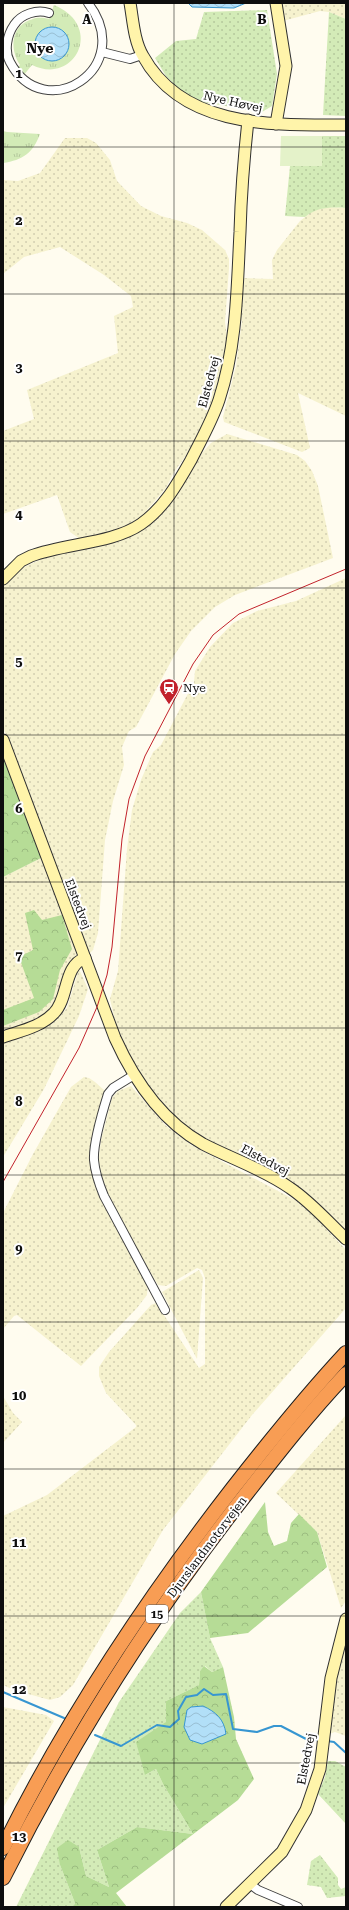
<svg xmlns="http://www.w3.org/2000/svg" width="349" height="1910" font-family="'Roboto Serif',serif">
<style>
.farmland{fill:url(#farmland-dots)}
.grass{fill:url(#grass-dots)}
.forest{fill:url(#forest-crowns)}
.park{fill:url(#park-tufts)}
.pitch{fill:#e4f2c9}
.water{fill:url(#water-waves);stroke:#3796d1}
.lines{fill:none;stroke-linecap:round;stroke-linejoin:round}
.stream{stroke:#3796d1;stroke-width:2}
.street-casing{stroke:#414141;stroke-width:10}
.secondary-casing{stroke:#303030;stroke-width:13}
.highway-casing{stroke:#1f1f1f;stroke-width:16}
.street{stroke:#fff;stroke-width:8}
.secondary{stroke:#fff4aa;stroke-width:11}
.highway{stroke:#f89d54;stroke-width:14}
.tram{stroke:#c2222b;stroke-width:1}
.grid{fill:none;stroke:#0e0e0e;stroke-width:1;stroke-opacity:0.55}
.labels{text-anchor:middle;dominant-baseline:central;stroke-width:4;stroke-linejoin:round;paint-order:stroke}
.shield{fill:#fff;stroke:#565656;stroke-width:1}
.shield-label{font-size:11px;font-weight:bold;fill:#0e0e0e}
.street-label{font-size:12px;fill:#0e0e0e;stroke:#fff}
.poi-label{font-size:12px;fill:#0e0e0e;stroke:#fff;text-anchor:start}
.quarter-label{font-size:14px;font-weight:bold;fill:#0e0e0e;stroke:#fff}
.grid-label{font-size:13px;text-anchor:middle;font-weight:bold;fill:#0e0e0e;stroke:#fff;stroke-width:4;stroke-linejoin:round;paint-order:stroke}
</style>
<defs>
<pattern id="farmland-dots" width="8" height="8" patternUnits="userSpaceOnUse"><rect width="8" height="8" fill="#f6f2ce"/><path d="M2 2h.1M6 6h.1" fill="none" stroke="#d2ceb0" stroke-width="1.8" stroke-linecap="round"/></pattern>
<pattern id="grass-dots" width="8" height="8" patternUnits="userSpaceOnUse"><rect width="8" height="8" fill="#d3ebb7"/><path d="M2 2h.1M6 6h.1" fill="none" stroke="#b4c89c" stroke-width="1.8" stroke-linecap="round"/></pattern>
<pattern id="forest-crowns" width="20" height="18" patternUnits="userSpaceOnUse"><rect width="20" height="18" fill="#b6dc96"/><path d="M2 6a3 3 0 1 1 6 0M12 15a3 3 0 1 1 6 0" fill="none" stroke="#9bbc80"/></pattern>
<pattern id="park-tufts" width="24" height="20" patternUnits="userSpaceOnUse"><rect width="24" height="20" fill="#d3ebb7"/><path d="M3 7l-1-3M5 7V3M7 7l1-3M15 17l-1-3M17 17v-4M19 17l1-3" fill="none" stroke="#b4c89c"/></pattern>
<pattern id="water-waves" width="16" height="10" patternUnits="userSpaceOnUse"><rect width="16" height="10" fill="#b2dff8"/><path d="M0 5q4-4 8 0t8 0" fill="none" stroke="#98bed3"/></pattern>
</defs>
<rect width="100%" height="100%" fill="#fffcef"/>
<g class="farmland">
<path d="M 282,3 L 346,3 L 346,19 L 329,12 L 320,11 L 283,21 Z"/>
<path d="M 65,138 L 87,138 L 96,143 L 110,160 L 117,181 L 141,206 L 161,216 L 187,223 L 202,230 L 225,250 L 229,259 L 229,268 L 225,322 L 228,343 L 217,389 L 195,443 L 174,472 L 166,488 L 142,516 L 127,525 L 112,531 L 80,539 L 70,532 L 57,495 L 3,514 L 3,431 L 34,419 L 27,390 L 118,353 L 114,316 L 133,307 L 131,296 L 104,275 L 60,247 L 24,257 L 3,274 L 3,180 L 18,181 L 40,173 Z"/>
<path d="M 329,207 L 346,208 L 346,416 L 298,393 L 310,448 L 302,452 L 224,422 L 223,417 L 236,366 L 242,321 L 240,319 L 242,278 L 273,279 L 272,260 L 277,250 L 300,221 L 314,210 Z"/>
<path d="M 227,434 L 297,455 L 305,461 L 312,471 L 318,486 L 333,558 L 235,595 L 215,607 L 191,631 L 175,654 L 136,727 L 129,731 L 122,747 L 124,765 L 113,801 L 105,840 L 98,933 L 93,950 L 89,954 L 3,727 L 3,587 L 11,576 L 22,568 L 44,558 L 122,539 L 139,532 L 153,523 L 169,506 L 202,453 L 211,443 Z"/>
<path d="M 346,578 L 346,1234 L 316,1205 L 198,1136 L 172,1116 L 153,1097 L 119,1038 L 110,999 L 118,971 L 127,849 L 132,810 L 141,780 L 153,752 L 161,745 L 194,682 L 195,671 L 210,647 L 233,623 L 257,611 L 296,601 Z"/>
<path d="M 43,857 L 76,943 L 77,953 L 59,999 L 43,1018 L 3,1034 L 3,877 Z"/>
<path d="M 79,969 L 88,989 L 79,1016 L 44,1089 L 3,1157 L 3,1042 L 52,1024 L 67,1008 Z"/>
<path d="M 84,1077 L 89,1078 L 95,1082 L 104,1090 L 105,1095 L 93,1140 L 104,1204 L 148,1284 L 147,1295 L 137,1308 L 81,1366 L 17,1315 L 14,1316 L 3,1329 L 3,1213 L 33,1154 L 71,1087 Z"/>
<path d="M 131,1086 L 165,1125 L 191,1145 L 295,1200 L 314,1216 L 346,1250 L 346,1308 L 252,1415 L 163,1530 L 73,1685 L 60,1697 L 50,1700 L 14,1690 L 3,1685 L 3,1516 L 47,1495 L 136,1427 L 136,1425 L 106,1393 L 99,1376 L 99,1367 L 109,1352 L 151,1305 L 156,1303 L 199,1368 L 205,1364 L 205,1278 L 202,1270 L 197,1268 L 166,1286 L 158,1285 L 115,1211 L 101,1181 L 99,1158 L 101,1140 L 112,1098 L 118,1091 Z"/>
<path d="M 199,1270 L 203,1278 L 197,1359 L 162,1292 Z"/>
<path d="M 3,1396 L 13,1413 L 22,1422 L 3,1443 Z"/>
<path d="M 346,1415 L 346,1601 L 341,1608 L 317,1532 L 276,1493 Z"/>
<path d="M 346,1641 L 346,1736 L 335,1732 L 329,1734 L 334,1691 Z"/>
<path d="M 3,1707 L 46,1715 L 54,1721 L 3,1808 Z"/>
</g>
<g class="grass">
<path d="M 267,10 L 277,74 L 272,106 L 262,112 L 190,100 L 166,76 L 155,58 L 176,41 L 196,39 L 204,12 Z"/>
<path d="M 329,12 L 346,19 L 346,116 L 323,115 Z"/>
<path d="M 322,136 L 346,136 L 346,208 C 330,207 318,207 305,217 L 285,216 L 290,166 L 321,166 Z"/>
<path d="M 201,1592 L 210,1638 L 223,1667 L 212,1672 L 205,1666 L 200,1671 L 199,1685 L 166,1701 L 166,1722 L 145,1775 L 156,1769 L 163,1784 L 193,1834 L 137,1827 L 97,1850 L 109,1887 L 86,1876 L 79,1847 L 60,1865 L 75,1903 L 73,1907 L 16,1907 L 119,1702 L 180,1613 Z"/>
<path d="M 328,1761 L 335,1761 L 346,1767 L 346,1824 L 318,1794 L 325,1777 Z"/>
<path d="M 320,1855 L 338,1878 L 338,1885 L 341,1889 L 346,1887 L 346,1896 L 327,1898 L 321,1887 L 307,1885 L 311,1861 Z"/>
</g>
<g class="forest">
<path d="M 3,752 L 43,857 L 3,877 Z"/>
<path d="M 34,910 L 42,920 L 62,915 L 72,949 L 60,970 L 53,999 L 39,1012 L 3,1026 L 3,1010 L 34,998 L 19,957 L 33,950 L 25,913 Z"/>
<path d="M 265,1502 L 268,1532 L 274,1546 L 287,1541 L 291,1523 L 299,1514 L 317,1532 L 327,1567 L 248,1633 L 210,1638 L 201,1592 Z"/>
<path d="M 204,1666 L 212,1672 L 223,1667 L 234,1717 L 236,1739 L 254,1779 L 238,1800 L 116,1893 L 127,1907 L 73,1907 L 75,1903 L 60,1865 L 57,1848 L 68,1840 L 79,1847 L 86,1876 L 109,1887 L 97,1850 L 137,1827 L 193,1834 L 163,1784 L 156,1769 L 145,1775 L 136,1742 L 166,1722 L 166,1701 L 199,1685 L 200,1671 Z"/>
</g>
<g class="park">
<path d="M 54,5 C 105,26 75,86 32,65 L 23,76 L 16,68 L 20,65 C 9,48 11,25 33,19 C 38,17 44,18 49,19 Z"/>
<path d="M 3,131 L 7,132 L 40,134 C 33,153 23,160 3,163 Z"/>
</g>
<path class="pitch" d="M 281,136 L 322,136 L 322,166 L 280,166 Z"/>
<g class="water">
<path d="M 188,3 L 246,3 L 234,8 L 192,7 Z"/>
<circle cx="52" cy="44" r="17"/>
<path d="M 203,1706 C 216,1712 224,1719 226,1734 L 202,1744 L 190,1740 L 184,1727 L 187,1710 L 191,1707 Z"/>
</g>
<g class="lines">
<g class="stream">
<path d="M 3,1692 L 64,1718"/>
<path d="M 95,1735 L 121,1746 L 157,1725 L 170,1727 L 179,1719 L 178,1711 L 186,1697 L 197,1695 L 204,1689 L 213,1695 L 226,1694 L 233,1729 L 257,1732 L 274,1726 L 281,1726 L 306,1739 L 318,1740"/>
<path d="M 327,1741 L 334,1742 L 346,1753"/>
</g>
<g class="street-casing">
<g id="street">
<path d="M 49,13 C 37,9 21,14 14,25 C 7,35 4,51 10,62 C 44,127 138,68 88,3"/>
<path d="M 102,52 L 130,59 L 142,55"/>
<path d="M 134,1075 L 113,1088 L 108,1094 C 103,1110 93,1144 94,1160 C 95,1172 99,1184 104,1196 L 165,1310"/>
<path d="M 250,1884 L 258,1890 L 298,1907"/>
</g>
</g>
<g class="secondary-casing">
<g id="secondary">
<path d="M 130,3 C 133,20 134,41 143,56 C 183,129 274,125 346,125"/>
<path d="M 276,124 L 286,66 L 276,3"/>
<path d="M 3,579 L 21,561 L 31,556 C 65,543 112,544 141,524 C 164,508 178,483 191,460 C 201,440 212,421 219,400 C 237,345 237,288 240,232 C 241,195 244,157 248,120"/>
<path d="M 3,740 L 115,1038 C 134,1080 162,1121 203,1144 C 232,1159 263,1169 290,1188 C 311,1202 328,1222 346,1239"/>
<path d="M 3,1037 C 20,1031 41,1027 54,1013 C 69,998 63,966 85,958"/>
<path d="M 226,1907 L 282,1852 L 306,1810 L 320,1769 L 331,1678 L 346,1619"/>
</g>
</g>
<g class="highway-casing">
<g id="highway">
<path d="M 3,1848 C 66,1720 146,1600 233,1488 C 269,1442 306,1396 346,1353"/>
<path d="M 3,1878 C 71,1742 152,1614 246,1494 C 278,1453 310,1412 346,1374"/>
</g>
</g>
<use href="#street" class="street"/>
<use href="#secondary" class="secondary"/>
<use href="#highway" class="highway"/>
<path class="tram" d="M 3,1182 L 79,1048 L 97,1007 L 107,975 L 112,947 L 122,839 L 129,799 L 145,756 L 193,664 L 213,635 L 239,614 L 346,569"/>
</g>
<path class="grid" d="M 174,3 L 174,1907M 3,147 L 346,147M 3,294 L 346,294M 3,441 L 346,441M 3,588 L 346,588M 3,735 L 346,735M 3,882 L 346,882M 3,1028 L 346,1028M 3,1175 L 346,1175M 3,1322 L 346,1322M 3,1469 L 346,1469M 3,1616 L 346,1616M 3,1763 L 346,1763"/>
<defs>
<g id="station-pin" transform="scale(1)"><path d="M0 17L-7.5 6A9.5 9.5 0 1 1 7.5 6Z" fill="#c2222b" stroke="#fff"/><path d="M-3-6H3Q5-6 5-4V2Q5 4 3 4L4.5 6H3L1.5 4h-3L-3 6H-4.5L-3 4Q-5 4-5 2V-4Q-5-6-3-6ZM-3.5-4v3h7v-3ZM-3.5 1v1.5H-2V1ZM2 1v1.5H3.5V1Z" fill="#fff"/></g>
</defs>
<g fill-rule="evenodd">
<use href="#station-pin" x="169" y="688"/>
</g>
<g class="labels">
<rect class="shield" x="146" y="1605" width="22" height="18" rx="3"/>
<g class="shield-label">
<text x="157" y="1614">15</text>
</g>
<g class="street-label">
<text transform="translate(233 102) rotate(13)">Nye Høvej</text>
<text transform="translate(209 382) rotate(-75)">Elstedvej</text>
<text transform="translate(78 904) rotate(69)">Elstedvej</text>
<text transform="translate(265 1160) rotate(28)">Elstedvej</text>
<text transform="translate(207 1547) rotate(-53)">Djurslandmotorvejen</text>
<text transform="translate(306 1759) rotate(-79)">Elstedvej</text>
</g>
<g class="poi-label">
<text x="183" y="688">Nye</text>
</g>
<g class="quarter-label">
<text x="40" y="48">Nye</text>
</g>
</g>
<g class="grid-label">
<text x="87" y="24">A</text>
<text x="262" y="24">B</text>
<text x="19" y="78">1</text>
<text x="19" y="225">2</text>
<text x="19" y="372">3</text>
<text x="19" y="519">4</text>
<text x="19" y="666">5</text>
<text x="19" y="813">6</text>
<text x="19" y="960">7</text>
<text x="19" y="1106">8</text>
<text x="19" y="1253">9</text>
<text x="19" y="1400">10</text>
<text x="19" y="1547">11</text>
<text x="19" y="1694">12</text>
<text x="19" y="1841">13</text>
</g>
<rect width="349" height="1910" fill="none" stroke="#0e0e0e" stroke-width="8"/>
</svg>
